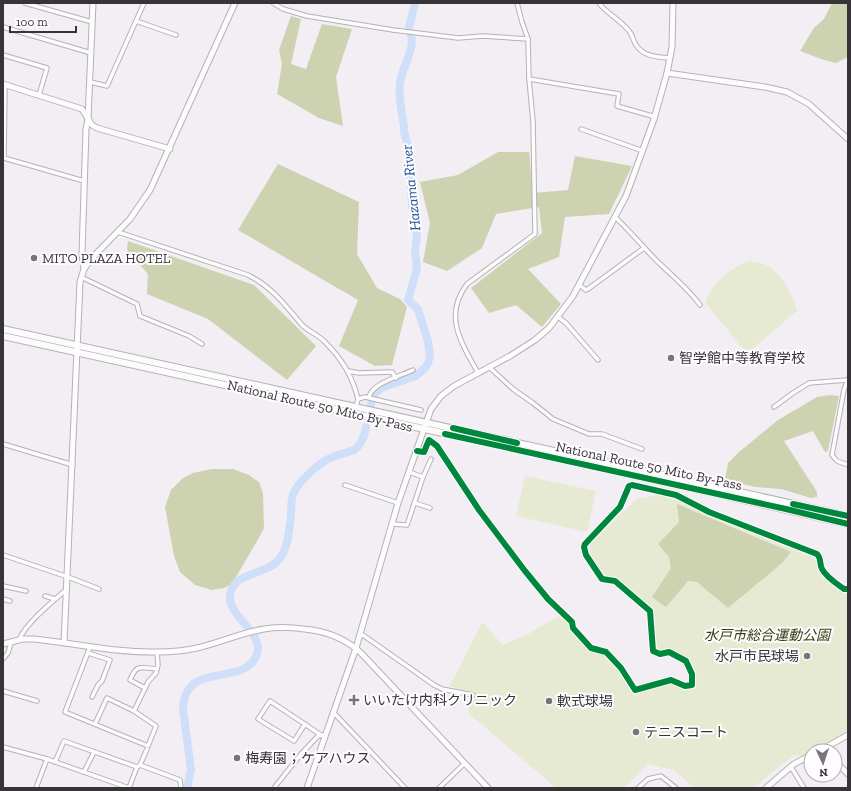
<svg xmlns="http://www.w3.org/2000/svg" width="851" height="791" font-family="'Zilla Slab','Noto Sans JP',serif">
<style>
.green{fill:#e6ead3}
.forest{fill:#cdd2b0}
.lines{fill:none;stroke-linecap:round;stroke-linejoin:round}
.river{stroke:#cfdff9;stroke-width:8}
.street-casing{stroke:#b4b2b5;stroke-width:5.5}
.secondary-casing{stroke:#b4b2b5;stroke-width:7}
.highway-casing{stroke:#b4b2b5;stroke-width:8}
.street{stroke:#fdfcfd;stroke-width:3.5}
.secondary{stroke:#fdfcfd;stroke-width:5}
.highway{stroke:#fdfcfd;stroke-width:6}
.cycleway-casing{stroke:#fefcff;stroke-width:8}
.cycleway{stroke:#00873e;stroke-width:6}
.poi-dot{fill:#787579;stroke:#fefcff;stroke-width:1.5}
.labels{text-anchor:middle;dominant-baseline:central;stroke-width:4;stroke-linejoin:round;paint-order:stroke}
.poi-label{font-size:14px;fill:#363437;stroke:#fefcff;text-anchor:start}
.street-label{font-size:14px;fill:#363437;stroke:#fefcff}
.park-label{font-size:14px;font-style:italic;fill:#37400c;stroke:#fefcff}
.water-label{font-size:15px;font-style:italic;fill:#23579a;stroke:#fefcff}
</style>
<rect width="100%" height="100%" fill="#f2eef3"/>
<g class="green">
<path d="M 749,261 C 755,262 762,262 768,266 C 784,276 792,294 797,311 L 751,350 L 743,349 L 705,302 C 713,283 729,268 749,261 Z"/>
<path d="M 525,476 L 596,491 L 587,532 L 516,516 Z"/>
<path d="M 657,495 L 672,499 L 811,557 L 816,560 C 817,578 832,584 846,594 L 848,594 L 848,730 L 829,743 L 803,756 L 794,755 L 753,788 L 695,788 L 673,770 L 648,764 L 623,788 L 556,788 L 468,713 L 471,692 L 465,691 L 450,686 L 482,622 L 503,645 L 528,634 L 557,617 L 563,616 L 570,622 L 572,630 L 593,652 C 598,653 604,653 608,656 C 619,664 629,685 635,696 L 666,682 L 675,683 L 683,688 L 696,689 C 696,684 697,678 696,673 C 692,654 673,652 657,651 L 653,611 L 617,580 L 608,579 L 591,558 L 590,543 L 637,499 Z"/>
</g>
<g class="forest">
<path d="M 832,3 L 848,3 L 848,57 L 836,63 L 821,59 L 800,51 L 814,28 L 824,19 Z"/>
<path d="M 291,16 L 301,19 L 291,64 L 306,69 L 322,24 L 352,29 L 336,77 L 343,126 L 319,118 L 277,94 L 282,64 L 279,50 Z"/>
<path d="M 498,152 L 529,152 L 533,193 L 568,190 L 575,156 L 632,166 L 609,214 L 565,217 L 559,257 L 528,269 L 561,304 L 542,327 L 516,305 L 489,313 L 471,288 L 542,233 L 539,207 L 496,214 L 482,248 L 447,271 L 423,262 L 430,223 L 420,182 L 458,175 Z"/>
<path d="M 278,164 L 359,202 L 357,254 L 377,288 L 400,299 L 407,307 L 392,365 L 375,366 L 339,346 L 358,300 L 238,230 Z"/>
<path d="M 128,241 L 254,285 L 316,346 L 287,380 L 208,319 L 147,294 L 148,274 L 127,250 Z"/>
<path d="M 830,395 L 839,396 L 828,451 L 825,452 L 813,431 L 784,441 L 817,492 L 817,497 L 811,498 L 781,489 L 756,487 L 725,480 L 728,463 L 739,452 L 778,420 L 817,397 Z"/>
<path d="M 212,469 L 233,469 L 249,475 L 259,482 L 263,493 L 264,528 L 257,541 L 232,584 L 224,588 L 212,590 L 195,585 L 180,572 L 174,556 L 165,507 L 171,490 L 183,478 L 193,473 Z"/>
<path d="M 677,504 L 791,552 L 782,563 L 728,608 L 697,582 L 688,581 L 666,607 L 652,597 L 671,568 L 669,557 L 658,544 L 679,522 Z"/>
</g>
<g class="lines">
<g class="river">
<path d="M 409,28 L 415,3"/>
<path d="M 404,127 C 402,113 398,97 400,83 C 402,67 415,50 411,35"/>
<path d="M 404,131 L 411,159 L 411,189 L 412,206 L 417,222 L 417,232 L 416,245"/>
<path d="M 373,396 L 381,388 L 416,376 L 425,368 L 428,363 L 430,356 L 428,341 L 420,316 L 418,309 L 408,300 L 417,268 L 415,250"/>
<path d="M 371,405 L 372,400"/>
<path d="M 187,788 L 191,770 L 183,709 C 184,662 238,685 254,660 C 271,636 228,618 230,596 C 233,570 269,576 281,557 C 287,548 290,527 291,516 C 291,510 291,504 292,498 C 294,485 317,465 328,459 C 336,455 346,453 354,450 C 362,444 364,437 366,427"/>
</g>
<g class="street-casing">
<g id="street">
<path d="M 25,3 L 92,22"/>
<path d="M 273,3 L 283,9 L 307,16 L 393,30 L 458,38 L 483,36 L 528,39"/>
<path d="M 599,3 C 607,14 621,20 629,31 C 633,35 633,41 636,45 C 644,57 657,57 670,58"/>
<path d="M 136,21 L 176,35"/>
<path d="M 3,27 L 91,53"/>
<path d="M 3,55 L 47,68 L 39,95"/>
<path d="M 529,79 L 619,94 L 617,106 L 652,116 L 654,119"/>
<path d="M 90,82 L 107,86 L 144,3"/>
<path d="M 5,85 L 4,158 L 84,181"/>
<path d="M 581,129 L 643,151"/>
<path d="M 615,217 C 630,231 642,246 656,260 C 671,275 688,288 700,305"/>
<path d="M 118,232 L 248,275 C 272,287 285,305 302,325 C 308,331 318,335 324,341 C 342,359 352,375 358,399"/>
<path d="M 81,277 L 137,304 L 140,316 L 189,336 L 202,344"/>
<path d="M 579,285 L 586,290 L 588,289 L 644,248"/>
<path d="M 558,317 L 566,323 L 598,360"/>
<path d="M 489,367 L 513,389 L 533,403 L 553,419 L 589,434 L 602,434 L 642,449"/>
<path d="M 348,371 L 359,373 L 392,372 L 396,378"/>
<path d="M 478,373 C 461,342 443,316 467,284 L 535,234 L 533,121 L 529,79 L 528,39 L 522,22 L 517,3"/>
<path d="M 848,379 L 844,390 L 832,455 L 837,461 L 848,465"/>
<path d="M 369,397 C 372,383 401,376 413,370"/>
<path d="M 356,407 L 358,399 L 365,397 L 421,410"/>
<path d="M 774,407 L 793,393 L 809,383 L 847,380"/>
<path d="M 3,444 L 73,465"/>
<path d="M 417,451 L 424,452 L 429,440 L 437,446 L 479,510 L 525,571 L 548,599 L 572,622 L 573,628 L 591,648 L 606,652 L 621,668 L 635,690 L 671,680 L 685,686 L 692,685 L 692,674 L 686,661 L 669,652 L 660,654 L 653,651 L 650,611 L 615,581 L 602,579 L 586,555 L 584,547 L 585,544 L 620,507 L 629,486 L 632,485 L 676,495 L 709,512 L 817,554 C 822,559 819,564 822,569 C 826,577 837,584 844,589 L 848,589"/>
<path d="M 409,472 L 423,477 L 431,459"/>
<path d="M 345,485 L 398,503"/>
<path d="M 415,503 L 430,508"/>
<path d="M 392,524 L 407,525 L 423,477"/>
<path d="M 3,555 L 68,577 L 99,589"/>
<path d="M 3,586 L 26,591"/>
<path d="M 45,596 L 55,599"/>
<path d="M 3,599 L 10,601"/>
<path d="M 360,633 L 434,685 L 442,689 L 473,695"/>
<path d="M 19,640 C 25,624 53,601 67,589"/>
<path d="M 90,647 L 65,712 L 148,746 L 156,726 L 134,711 L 107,698 L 95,724"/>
<path d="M 88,653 L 110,660 L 102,681 L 98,685 L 92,697"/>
<path d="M 3,659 L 8,653 L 11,643"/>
<path d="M 145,688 L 130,680 C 137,663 140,668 157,669"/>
<path d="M 3,691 L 37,701"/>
<path d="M 134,711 L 148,682 L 156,673 L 158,665 L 157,652"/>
<path d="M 333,712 L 405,788"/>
<path d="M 305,724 L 294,741 L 258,719 L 270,701 L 321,735"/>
<path d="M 3,747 L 47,759 L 129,788"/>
<path d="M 55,762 L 64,741 L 137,767 L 140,765 L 180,780 L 181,788"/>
<path d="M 140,765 L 147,749"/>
<path d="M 791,767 L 804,788"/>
<path d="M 84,772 L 94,752"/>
<path d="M 36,788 L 47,759"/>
<path d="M 129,788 L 137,767"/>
<path d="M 274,788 L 301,754 L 318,736 L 323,735"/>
<path d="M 439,788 L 465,763"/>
<path d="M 638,788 L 648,779 L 661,776 L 676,788"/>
</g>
</g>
<g class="secondary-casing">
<g id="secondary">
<path d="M 667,73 L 765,87 L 787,92 L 809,104 L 848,139"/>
<path d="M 3,84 L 82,109 L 92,125 L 97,128 L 170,149"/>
<path d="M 84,269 L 82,254 L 86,129 L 88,119 L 93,3"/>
<path d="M 64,643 L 80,282 L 84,269 L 92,258 L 130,219 L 150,190 L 235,3"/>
<path d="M 3,644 L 23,639 L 34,639 C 75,643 115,653 157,652 C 171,652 184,651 197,648 C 219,643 241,633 264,629 C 280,626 296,628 312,630 C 331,633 347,640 361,653 L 488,788"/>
<path d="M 819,751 L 848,735"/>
<path d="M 835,761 L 848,774"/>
<path d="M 307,788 L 356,648 L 398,503 L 431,409 L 441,396 L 454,386 L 510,356 L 535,340 L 549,328 L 573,296 L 626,196 L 654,119 L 667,73 L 672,47 L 673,3"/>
<path d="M 766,788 L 794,764 L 811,755"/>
</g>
</g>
<g class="highway-casing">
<g id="highway">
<path d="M 3,329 L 848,516"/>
<path d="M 3,336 L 692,488 L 848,524"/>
</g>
</g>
<use href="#street" class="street"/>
<use href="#secondary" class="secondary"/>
<use href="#highway" class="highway"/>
<g class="cycleway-casing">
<g id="cycleway">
<path d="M 453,428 L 517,443"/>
<path d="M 445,434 L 786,509 L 848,524"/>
<path d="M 417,451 L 424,452 L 429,440 L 437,446 L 479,510 L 525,571 L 548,599 L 572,622 L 573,628 L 591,648 L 606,652 L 621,668 L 635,690 L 671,680 L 685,686 L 692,685 L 692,674 L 686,661 L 669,652 L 660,654 L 653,651 L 650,611 L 615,581 L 602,579 L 586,555 L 584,547 L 585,544 L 620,507 L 629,486 L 632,485 L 676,495 L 709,512 L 817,554 C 822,559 819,564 822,569 C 826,577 837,584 844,589 L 848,589"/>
<path d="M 793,504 L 848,516"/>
</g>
</g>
<use href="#cycleway" class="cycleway"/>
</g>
<g class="poi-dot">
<circle cx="34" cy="258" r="4"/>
<circle cx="671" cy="358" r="4"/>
<circle cx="807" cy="656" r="4"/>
<path d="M352 694h4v4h4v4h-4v4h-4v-4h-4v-4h4z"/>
<circle cx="549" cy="701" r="4"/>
<circle cx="636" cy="732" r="4"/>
<circle cx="237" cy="758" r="4"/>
</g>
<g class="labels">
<g class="poi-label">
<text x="42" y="258">MITO PLAZA HOTEL</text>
<text x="679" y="358">智学館中等教育学校</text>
<text x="799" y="656" text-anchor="end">水戸市民球場</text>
<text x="363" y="700">いいたけ内科クリニック</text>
<text x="557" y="701">軟式球場</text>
<text x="644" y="732">テニスコート</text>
<text x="245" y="758">梅寿園；ケアハウス</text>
</g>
<g class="street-label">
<text transform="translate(320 406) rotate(13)">National Route 50 Mito By-Pass</text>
<text transform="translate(649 466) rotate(12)">National Route 50 Mito By-Pass</text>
</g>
<g class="park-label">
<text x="767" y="635">水戸市総合運動公園</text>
</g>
<g class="water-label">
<text transform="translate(411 188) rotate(-96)">Hazama River</text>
</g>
</g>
<rect width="851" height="791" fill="none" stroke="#363437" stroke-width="8"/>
<g transform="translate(823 763) rotate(177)"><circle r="19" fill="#fefcff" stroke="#aeacaf"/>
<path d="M0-3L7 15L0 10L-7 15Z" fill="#787579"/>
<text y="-6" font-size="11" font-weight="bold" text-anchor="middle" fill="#363437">N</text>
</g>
<path d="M10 26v6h66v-6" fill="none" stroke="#363437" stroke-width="2"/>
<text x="16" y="26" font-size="12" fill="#363437" stroke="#fefcff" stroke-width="3" paint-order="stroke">100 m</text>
</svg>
